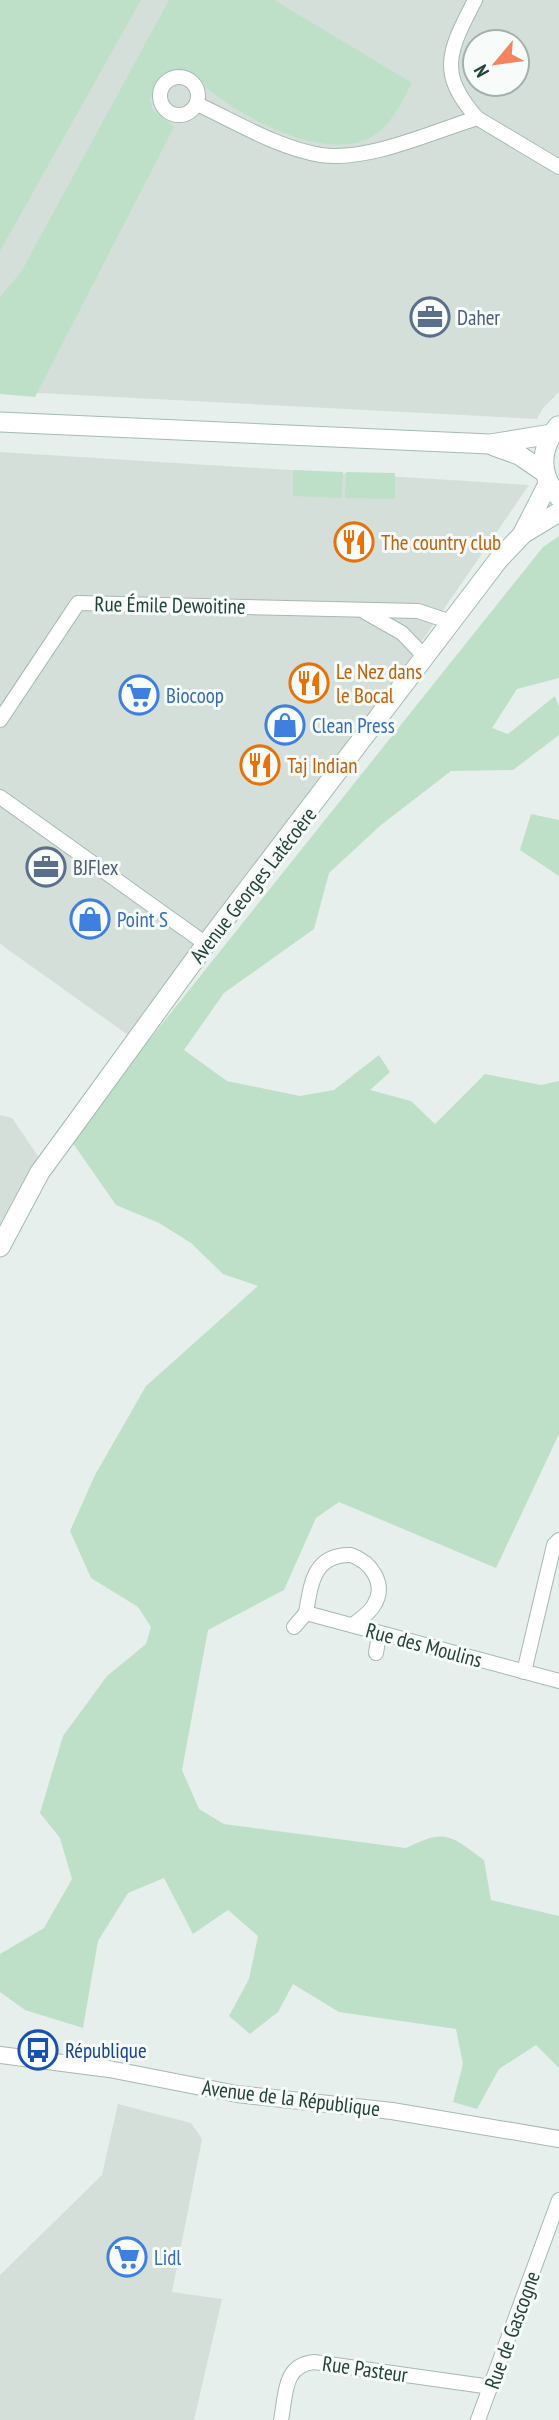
<svg xmlns="http://www.w3.org/2000/svg" width="559" height="2420" font-family="'PT Sans Narrow',sans-serif">
<style>
.built{fill:#d4dfda;fill-rule:evenodd}
.green{fill:#bfe0c8}
.lines{fill:none;stroke-linecap:round;stroke-linejoin:round}
.minor-casing{stroke:#a8b8b2;stroke-width:16}
.tertiary-casing{stroke:#a8b8b2;stroke-width:18}
.secondary-casing{stroke:#a4bbb3;stroke-width:21}
.minor{stroke:#fff;stroke-width:14}
.tertiary{stroke:#fff;stroke-width:16}
.secondary{stroke:#fff;stroke-width:19}
.labels{text-anchor:middle;dominant-baseline:central;stroke-width:6;stroke-linejoin:round;paint-order:stroke}
.service-label{font-size:21px;fill:#4e5e75;stroke:#f7fbf9;text-anchor:start}
.food-label{font-size:21px;fill:#c56008;stroke:#f7fbf9;text-anchor:start}
.street-label{font-size:21px;fill:#24423a;stroke:#f7fbf9}
.shop-label{font-size:21px;fill:#366cbe;stroke:#f7fbf9;text-anchor:start}
.transit-label{font-size:21px;fill:#164399;stroke:#f7fbf9;text-anchor:start}
</style>
<rect width="100%" height="100%" fill="#e6efeb"/>
<g class="built">
<path d="M 0,0 L 559,0 L 559,392 L 543,408 L 537,419 L 0,391 ZM 475,42 L 517,42 L 517,84 L 475,84 Z"/>
<path d="M 0,452 L 529,485 L 400,673 L 128,1035 L 0,944 Z"/>
<path d="M 0,1115 L 12,1118 L 40,1159 L 0,1229 Z"/>
<path d="M 118,2104 L 191,2123 L 202,2139 L 172,2292 L 222,2299 L 194,2420 L 0,2420 L 0,2275 L 102,2175 Z"/>
</g>
<g class="green">
<path d="M 0,0 L 141,0 L 0,251 Z"/>
<path d="M 169,0 L 274,0 L 412,83 C 401,103 391,127 370,138 C 315,164 224,108 186,70 C 165,70 159,83 150,100 L 153,110 L 174,127 L 35,397 L 0,394 L 0,297 L 21,272 Z"/>
<path d="M 293,470 L 343,472 L 342,498 L 293,496 Z"/>
<path d="M 346,472 L 395,473 L 395,499 L 345,498 Z"/>
<path d="M 559,536 L 559,678 L 517,689 L 492,728 L 508,734 L 555,696 L 559,707 L 559,735 L 513,770 L 451,771 L 381,825 L 329,873 L 314,929 L 224,993 L 184,1050 L 227,1081 L 300,1096 L 334,1090 L 379,1055 L 390,1072 L 370,1090 L 411,1101 L 435,1124 L 485,1074 L 541,1085 L 559,1081 L 559,1434 L 496,1568 L 339,1502 L 316,1518 L 284,1590 L 208,1630 L 182,1770 L 199,1809 L 224,1824 L 406,1848 C 446,1828 450,1835 484,1860 L 491,1900 L 559,1916 L 559,2068 L 536,2045 L 499,2069 L 477,2109 L 453,2102 L 463,2064 L 456,2029 L 339,2012 L 293,1984 L 278,2012 L 250,2034 L 229,2016 L 249,1979 L 258,1936 L 228,1910 L 193,1934 L 164,1878 L 128,1893 L 98,1941 L 83,2028 L 25,2010 L 0,1992 L 0,1954 L 44,1928 L 72,1879 L 60,1838 L 40,1813 L 63,1736 L 107,1676 L 146,1644 L 151,1627 L 138,1607 L 91,1578 L 70,1531 L 95,1475 L 146,1386 L 258,1286 L 223,1274 L 191,1243 L 159,1223 L 116,1205 L 70,1139 L 543,547 Z"/>
<path d="M 531,814 L 559,820 L 559,876 L 520,850 Z"/>
</g>
<g class="lines">
<g class="minor-casing">
<g id="minor">
<path d="M 475,0 C 450,49 436,72 477,118"/>
<circle cx="179" cy="96" r="19"/>
<path d="M 197,104 C 236,122 278,148 321,155 C 367,162 432,132 477,118 L 559,167"/>
<path d="M 365,612 L 402,633 L 425,657"/>
<path d="M 0,720 L 78,603 L 418,611 L 451,622"/>
<path d="M 0,797 L 206,944"/>
<path d="M 306,1613 C 311,1583 314,1554 351,1555 C 371,1562 387,1584 374,1605 C 370,1613 360,1619 353,1625"/>
<path d="M 294,1627 L 306,1613 L 559,1681"/>
<path d="M 376,1653 L 379,1635"/>
<path d="M 524,1672 L 554,1545 L 559,1540"/>
<path d="M 281,2420 C 286,2395 283,2365 314,2362 L 491,2387"/>
<path d="M 478,2420 L 559,2200"/>
</g>
</g>
<g class="tertiary-casing">
<path id="tertiary" d="M 0,2055 L 109,2069 L 237,2094 L 392,2111 L 559,2139"/>
</g>
<g class="secondary-casing">
<g id="secondary">
<path d="M 0,422 L 490,444 L 552,434"/>
<path d="M 558,426 C 539,450 539,475 559,497"/>
<path d="M 494,446 L 519,455 L 544,472"/>
<path d="M 526,532 L 559,512"/>
<path d="M 0,1247 L 40,1172 L 70,1131 L 206,944 L 499,559 L 522,535 L 548,484"/>
</g>
</g>
<use href="#minor" class="minor"/>
<use href="#tertiary" class="tertiary"/>
<use href="#secondary" class="secondary"/>
</g>
<defs>
<g id="office-ring" transform="scale(2.0125)"><circle r="9.5" fill="#f7fbf9" stroke="#5c6f8a" stroke-width="1.5"/><path d="M-6-3h4V-5.5h4V-3h4V5H-6ZM-1-4.5V-3h2v-1.5ZM-6 0V1H6V0Z" fill="#5c6f8a"/></g>
<g id="restaurant-ring" transform="scale(2.0125)"><circle r="9.5" fill="#f7fbf9" stroke="#e8710a" stroke-width="1.5"/><path d="M-5-6h1v4h1v-4h1v4h1v-4h1v5L-1.5 .5V6h-2V.5L-5-1ZM5-6V6H3V1.5H1.5Q1.5-4 5-6Z" fill="#e8710a"/></g>
<g id="supermarket-ring" transform="scale(2.0125)"><circle r="9.5" fill="#f7fbf9" stroke="#3f7fe0" stroke-width="1.5"/><path d="M-6-5.5h2.5l.6 2H6L4.5 2H-2.5L-4.4-4H-6ZM-1.5 3.2a1.3 1.3 0 1 0 .1 0ZM3 3.2a1.3 1.3 0 1 0 .1 0Z" fill="#3f7fe0"/></g>
<g id="shop-ring" transform="scale(2.0125)"><circle r="9.5" fill="#f7fbf9" stroke="#3f7fe0" stroke-width="1.5"/><path d="M-5-2.5h2.3a2.7 3.5 0 0 1 5.4 0H5L5.5 6h-11ZM-1.5-2.5h3a1.5 2.3 0 0 0-3 0Z" fill="#3f7fe0"/></g>
<g id="bus-ring" transform="scale(2.0125)"><circle r="9.5" fill="#f7fbf9" stroke="#1a4fb4" stroke-width="1.5"/><path d="M-5-6H5V4H4V6H2V4H-2V6H-4V4H-5ZM-3.5-4V0h7V-4ZM-3.5 1.2v1.5H-2V1.2ZM2 1.2v1.5H3.5V1.2Z" fill="#1a4fb4"/></g>
</defs>
<g fill-rule="evenodd">
<use href="#office-ring" x="430" y="317"/>
<use href="#restaurant-ring" x="354" y="542"/>
<use href="#restaurant-ring" x="309" y="683"/>
<use href="#supermarket-ring" x="139" y="695"/>
<use href="#shop-ring" x="285" y="725"/>
<use href="#restaurant-ring" x="260" y="765"/>
<use href="#office-ring" x="46" y="867"/>
<use href="#shop-ring" x="90" y="919"/>
<use href="#bus-ring" x="38" y="2050"/>
<use href="#supermarket-ring" x="127" y="2257"/>
</g>
<g class="labels">
<g class="service-label">
<text x="457" y="317">Daher</text>
<text x="73" y="867">BJFlex</text>
</g>
<g class="food-label">
<text x="381" y="542">The country club</text>
<text x="336" y="671">Le Nez dans<tspan x="336" dy="24">le Bocal</tspan></text>
<text x="287" y="765">Taj Indian</text>
</g>
<g class="street-label">
<text transform="translate(170 605) rotate(1)">Rue Émile Dewoitine</text>
<text transform="translate(253 885) rotate(-52)">Avenue Georges Latécoère</text>
<text transform="translate(424 1645) rotate(15)">Rue des Moulins</text>
<text transform="translate(291 2098) rotate(7)">Avenue de la République</text>
<text transform="translate(512 2330) rotate(-70)">Rue de Gascogne</text>
<text transform="translate(365 2369) rotate(8)">Rue Pasteur</text>
</g>
<g class="shop-label">
<text x="166" y="695">Biocoop</text>
<text x="312" y="725">Clean Press</text>
<text x="117" y="919">Point S</text>
<text x="154" y="2257">Lidl</text>
</g>
<g class="transit-label">
<text x="65" y="2050">République</text>
</g>
</g>
<g transform="translate(496 63) rotate(241)"><circle r="33" fill="#f7fbf9" stroke="#a3b1ad" stroke-width="2"/>
<path d="M0-5L12 26L0 18L-12 26Z" fill="#f4845f"/>
<text y="-10" font-size="19" font-weight="bold" text-anchor="middle" fill="#24423a">N</text>
</g>
</svg>
